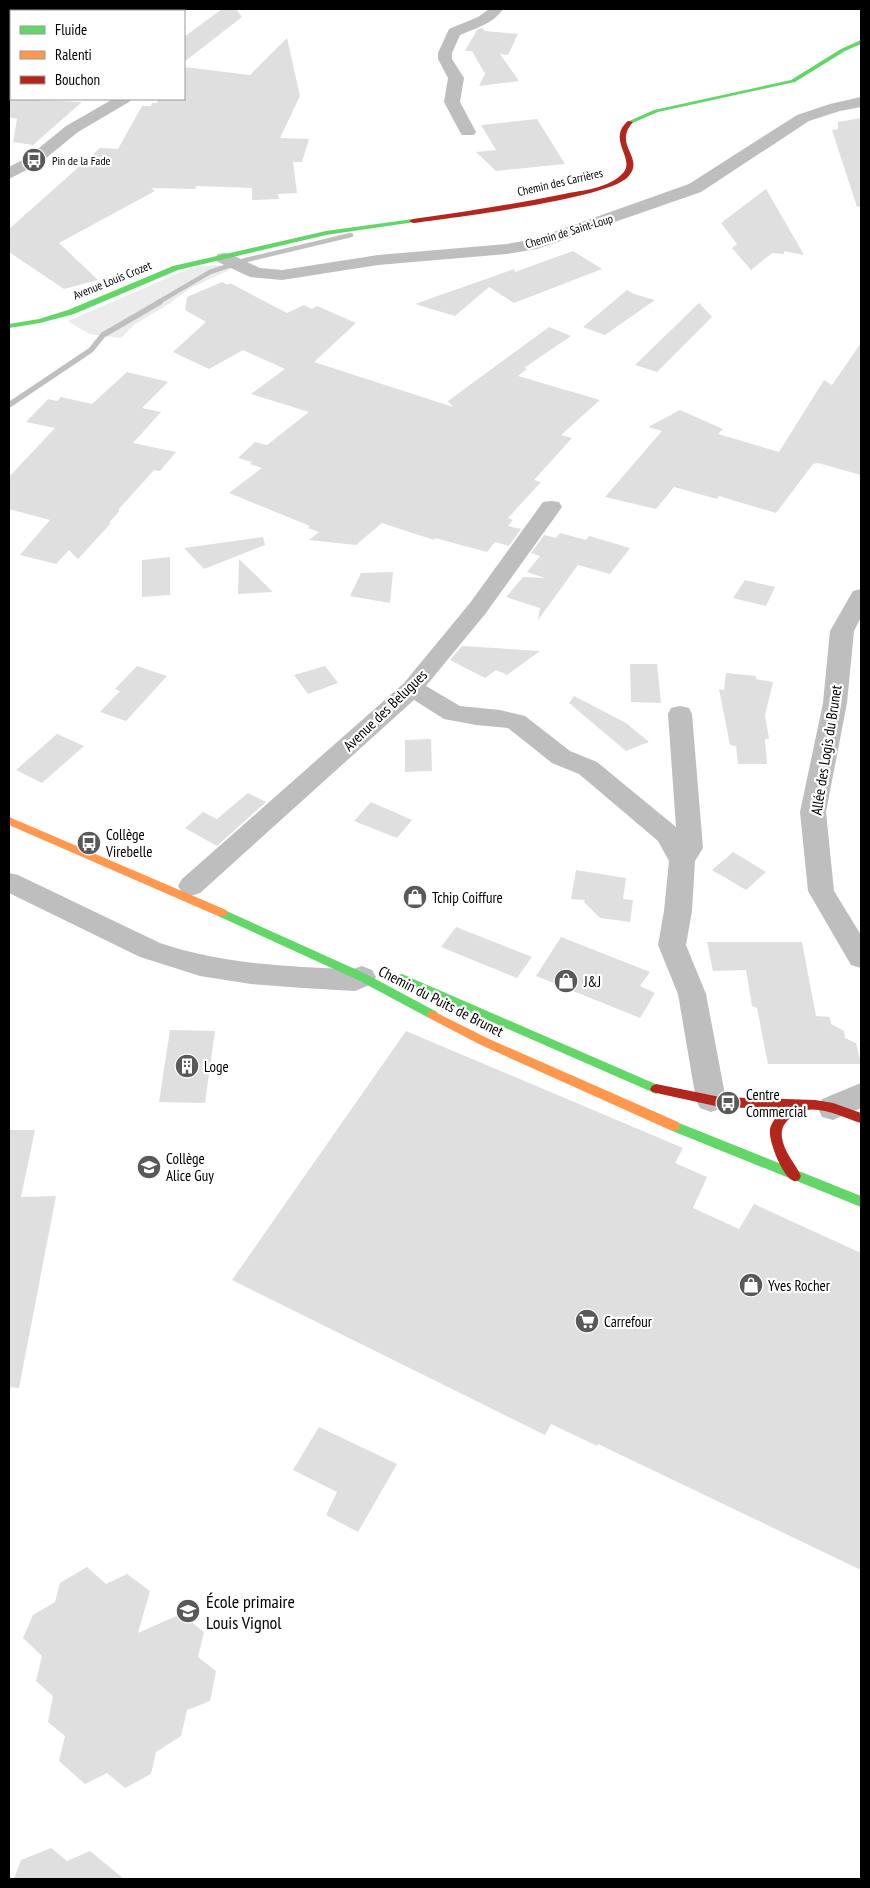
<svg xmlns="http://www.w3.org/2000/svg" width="870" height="1888" font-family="'PT Sans Narrow',sans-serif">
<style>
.green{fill:#ececec}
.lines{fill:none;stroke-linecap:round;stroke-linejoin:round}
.stream-far1{stroke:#bfbfbf;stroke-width:4.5}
.stream{stroke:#bfbfbf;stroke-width:5.5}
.building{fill:#dfdfdf}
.street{fill:#bebebe;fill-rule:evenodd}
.fast{fill:#63d668;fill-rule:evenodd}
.slow{fill:#ff974d;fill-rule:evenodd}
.jam{fill:#b3261e;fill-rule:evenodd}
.labels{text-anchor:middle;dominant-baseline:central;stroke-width:4.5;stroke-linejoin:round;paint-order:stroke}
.far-poi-label{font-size:12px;fill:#000;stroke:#fff;text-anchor:start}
.far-street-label{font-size:12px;fill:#000;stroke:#fff}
.street-label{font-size:15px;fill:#000;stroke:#fff}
.poi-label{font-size:15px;fill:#000;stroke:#fff;text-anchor:start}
.near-poi-label{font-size:18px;fill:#000;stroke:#fff;text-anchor:start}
</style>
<rect width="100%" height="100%" fill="#fff"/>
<path class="green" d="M 216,265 L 233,268 L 189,289 L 169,304 L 135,324 L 121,338 L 89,334 L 68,321 L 190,268 Z"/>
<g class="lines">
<path class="stream-far1" d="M 157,303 L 210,272 L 246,260 L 351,235"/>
<path class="stream" d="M 9,405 L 91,350 L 103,335 L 160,302"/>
</g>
<g class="building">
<path d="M 222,9 L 236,9 L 242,17 L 184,62 L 184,37 Z"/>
<path d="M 482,28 L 485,31 L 518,34 L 508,55 L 500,54 L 519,81 L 479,86 L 485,74 L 472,51 L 465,51 L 477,30 Z"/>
<path d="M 287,38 L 300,96 L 280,138 L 309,139 L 302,162 L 293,162 L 297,193 L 278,194 L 279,199 L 252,200 L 252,188 L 196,186 L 195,189 L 151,188 L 155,191 L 59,243 L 98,280 L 64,289 L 9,252 L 9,229 L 100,148 L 118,149 L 142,106 L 151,106 L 152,103 L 157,103 L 159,99 L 184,100 L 184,67 L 250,75 Z"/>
<path d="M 9,98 L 11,99 L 82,102 L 33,145 L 13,142 L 17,119 L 9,117 Z"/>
<path d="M 861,118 L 861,206 L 857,207 L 832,130 L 838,129 L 838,122 Z"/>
<path d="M 537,119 L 565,164 L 496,171 L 476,152 L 496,150 L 481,125 Z"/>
<path d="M 766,189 L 804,255 L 784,251 L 784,254 L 772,253 L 751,270 L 732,248 L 737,244 L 721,223 Z"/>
<path d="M 573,251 L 602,269 L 514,303 L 489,287 L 455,316 L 415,304 L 514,269 L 515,272 Z"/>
<path d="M 222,282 L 228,285 L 230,283 L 287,313 L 304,305 L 312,309 L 317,306 L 356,323 L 314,362 L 453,407 L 448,401 L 549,327 L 571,336 L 524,368 L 527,369 L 518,376 L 600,400 L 561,435 L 572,438 L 534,480 L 541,482 L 508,518 L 513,520 L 508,526 L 521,529 L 509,546 L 495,542 L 487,552 L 435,538 L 434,540 L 382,523 L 356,545 L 309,540 L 319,532 L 308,528 L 310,526 L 229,493 L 262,468 L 250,464 L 252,462 L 238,458 L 255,442 L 267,445 L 309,412 L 251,394 L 285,369 L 243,350 L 209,369 L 173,352 L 206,322 L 185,310 L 187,297 Z"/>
<path d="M 627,290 L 634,294 L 655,300 L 605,335 L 583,327 Z"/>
<path d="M 699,303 L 712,317 L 657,372 L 635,365 Z"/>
<path d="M 861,343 L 861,475 L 818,463 L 813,464 L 776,513 L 719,496 L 717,499 L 674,487 L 656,509 L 605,497 L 662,431 L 648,427 L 680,410 L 723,429 L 718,434 L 779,452 L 824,380 L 832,385 Z"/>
<path d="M 127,372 L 168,382 L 142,408 L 161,412 L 133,443 L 176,452 L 160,471 L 154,470 L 118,510 L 120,510 L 109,523 L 111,523 L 78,559 L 69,550 L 56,564 L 20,555 L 50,520 L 9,509 L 9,477 L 55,428 L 26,422 L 48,399 L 57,401 L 61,397 L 92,404 Z"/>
<path d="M 560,533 L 586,540 L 589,536 L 630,548 L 610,574 L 578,565 L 538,620 L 540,608 L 506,597 L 523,577 L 545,578 L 527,572 L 540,556 L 531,553 L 544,535 L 556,538 Z"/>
<path d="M 263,537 L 265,545 L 204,569 L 184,548 Z"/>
<path d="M 170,557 L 170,595 L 142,597 L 142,560 Z"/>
<path d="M 239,559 L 273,592 L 238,594 Z"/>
<path d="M 393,572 L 390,603 L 350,596 L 361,573 Z"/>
<path d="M 745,580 L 775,587 L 766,606 L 733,598 Z"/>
<path d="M 462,646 L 540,651 L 507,675 L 496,670 L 485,678 L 450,660 Z"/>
<path d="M 630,664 L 657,664 L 661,703 L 631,702 Z"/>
<path d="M 137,666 L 167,676 L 126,721 L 100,712 L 120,691 L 115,689 Z"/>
<path d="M 325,666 L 338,683 L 308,694 L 294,675 Z"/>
<path d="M 726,673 L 756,676 L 756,679 L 773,682 L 765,715 L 769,739 L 765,739 L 767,764 L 738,764 L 736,746 L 730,745 L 719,689 L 724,690 Z"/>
<path d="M 574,696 L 626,723 L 649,742 L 626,751 L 569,703 Z"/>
<path d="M 57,734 L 84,746 L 42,783 L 16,770 Z"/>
<path d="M 431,739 L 432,771 L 405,772 L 405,740 Z"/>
<path d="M 248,793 L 266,802 L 217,846 L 185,828 L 203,812 L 217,819 Z"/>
<path d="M 371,802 L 412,820 L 397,838 L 354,821 Z"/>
<path d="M 733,852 L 766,872 L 746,890 L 712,870 Z"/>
<path d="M 576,870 L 626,878 L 623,899 L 633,900 L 630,922 L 600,918 L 584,902 L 585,900 L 571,899 Z"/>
<path d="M 456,927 L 532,957 L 517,978 L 441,947 Z"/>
<path d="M 561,937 L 650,972 L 640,986 L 655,993 L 640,1018 L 536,976 Z"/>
<path d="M 707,942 L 802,942 L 816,1016 L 830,1017 L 831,1024 L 844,1031 L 845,1038 L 856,1043 L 861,1064 L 768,1064 L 757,1008 L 752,1006 L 746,970 L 713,971 Z"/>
<path d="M 170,1030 L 215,1031 L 205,1103 L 159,1102 Z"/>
<path d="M 406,1031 L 683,1148 L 675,1163 L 707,1177 L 693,1208 L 739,1229 L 754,1204 L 861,1253 L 861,1570 L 598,1444 L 597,1446 L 551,1424 L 545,1435 L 232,1280 Z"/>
<path d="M 9,1130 L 35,1130 L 21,1197 L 56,1196 L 19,1388 L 9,1387 Z"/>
<path d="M 319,1427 L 397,1464 L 358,1532 L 326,1515 L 337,1492 L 293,1470 Z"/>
<path d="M 87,1567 L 106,1584 L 127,1574 L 150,1591 L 138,1633 L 181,1614 L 204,1632 L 198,1657 L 216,1671 L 210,1701 L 187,1710 L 181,1736 L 156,1752 L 151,1774 L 125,1788 L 107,1773 L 85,1784 L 59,1761 L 65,1736 L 48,1722 L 53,1696 L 36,1681 L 42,1656 L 23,1638 L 33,1615 L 55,1602 L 60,1583 Z"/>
<path d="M 51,1848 L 67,1861 L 90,1851 L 124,1879 L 14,1879 L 21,1860 Z"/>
</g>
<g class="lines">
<g class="street">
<rect x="155" y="9" width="14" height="2"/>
<path d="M 489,9 L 503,9 C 493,24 476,28 460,35 L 452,53 L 452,59 L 464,78 L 460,102 L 476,132 L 474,135 L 462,135 L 460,132 L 444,102 L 448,78 L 438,59 L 438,53 L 449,29 L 478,17 Z"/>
<rect x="9" y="21" width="2" height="8"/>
<path d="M 861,97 L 861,107 L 840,111 L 809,121 L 701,192 L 537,249 L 507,254 L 378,265 L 282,280 L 250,277 L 218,262 L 215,258 L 218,254 L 224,253 L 230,254 L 260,268 L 282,270 L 378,255 L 507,244 L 534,239 L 689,184 L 797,115 L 830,104 Z"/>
<path d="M 113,99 L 132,99 L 129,102 L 78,132 L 40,163 L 9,179 L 9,167 L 28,157 L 66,126 Z"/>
<path d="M 551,501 L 559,502 L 562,507 L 486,613 L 426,686 L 460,706 L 500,710 L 525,716 L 570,751 L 597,762 L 676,827 L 668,714 L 671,708 L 680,706 L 689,708 L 692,714 L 703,848 L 695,861 L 692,911 L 686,945 L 706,994 L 726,1100 L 722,1108 L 711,1112 L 700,1108 L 696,1100 L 678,994 L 658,945 L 664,911 L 669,861 L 658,841 L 579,774 L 552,763 L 508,728 L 476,725 L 444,719 L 414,700 L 200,893 L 191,896 L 182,893 L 178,886 L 182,879 L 404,683 L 470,603 L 543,502 Z"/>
<path d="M 861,589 L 861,617 L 854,631 L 847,703 L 826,812 L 834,891 L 861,935 L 861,968 L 851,965 L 808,891 L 800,812 L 823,703 L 830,631 L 853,591 Z"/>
<path d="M 9,873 L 18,875 L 160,943 C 222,964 287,967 353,969 L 362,966 L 372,970 L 376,977 L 372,984 L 355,991 L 303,988 L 251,984 L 200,976 L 140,957 L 9,893 Z"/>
<path d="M 861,1083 L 861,1108 L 833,1120 L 822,1117 L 818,1108 L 822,1099 Z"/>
</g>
<g class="fast">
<path d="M 861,40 L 861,44 L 845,51 L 795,82 L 658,112 L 630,124 L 627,122 L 654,110 L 791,80 L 841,49 Z"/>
<path d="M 413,219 L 417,221 L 415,222 L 326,235 L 178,270 L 74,314 L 40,323 L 9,328 L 9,324 L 39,319 L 68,310 L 173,266 L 326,231 Z"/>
<path d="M 222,909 L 366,974 L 437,1012 L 439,1015 L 437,1018 L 429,1018 L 358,980 L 218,916 L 216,913 L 218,910 Z"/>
<path d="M 402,974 L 660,1086 L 662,1089 L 660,1092 L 656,1094 L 652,1092 L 398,981 L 396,978 L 398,975 Z"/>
<path d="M 674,1121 L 861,1196 L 861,1207 L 670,1130 L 668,1126 L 670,1122 Z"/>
</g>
<g class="slow">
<path d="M 9,817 L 226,910 L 228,913 L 226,916 L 218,916 L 9,825 Z"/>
<path d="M 433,1011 L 489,1039 L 678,1122 L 680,1126 L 678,1130 L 674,1131 L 670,1130 L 481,1045 L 429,1018 L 427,1015 L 429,1012 Z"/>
</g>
<g class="jam">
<path d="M 628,121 L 633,122 C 612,146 646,157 628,177 C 607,199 450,218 413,223 L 409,221 L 413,219 C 464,212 514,204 564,194 C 583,190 606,189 621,175 C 639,160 605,141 628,121 Z"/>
<path d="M 656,1084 L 720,1097 L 815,1100 L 833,1103 L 861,1113 L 861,1123 C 838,1116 808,1098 788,1120 C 783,1125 781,1130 782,1138 C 784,1152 795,1163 801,1176 L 799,1180 C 796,1181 795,1182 792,1180 C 782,1175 768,1140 770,1129 C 772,1121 778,1115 783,1109 L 720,1107 L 652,1092 L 650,1089 L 652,1086 Z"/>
</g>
</g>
<defs>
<g id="bus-disc" transform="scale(1.25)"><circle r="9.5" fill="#595959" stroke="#fff"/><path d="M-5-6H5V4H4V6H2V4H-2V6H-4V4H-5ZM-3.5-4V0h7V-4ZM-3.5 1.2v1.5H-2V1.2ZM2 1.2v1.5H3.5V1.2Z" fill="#fff"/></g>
<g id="shop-disc" transform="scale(1.25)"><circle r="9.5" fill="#595959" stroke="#fff"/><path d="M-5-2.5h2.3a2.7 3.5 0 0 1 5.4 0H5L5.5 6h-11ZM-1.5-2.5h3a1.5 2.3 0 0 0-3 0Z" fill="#fff"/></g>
<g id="building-disc" transform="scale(1.25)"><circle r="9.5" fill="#595959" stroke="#fff"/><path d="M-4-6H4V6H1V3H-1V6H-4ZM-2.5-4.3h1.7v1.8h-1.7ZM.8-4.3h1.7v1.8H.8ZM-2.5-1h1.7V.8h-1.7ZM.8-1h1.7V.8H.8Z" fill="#fff"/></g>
<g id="school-disc" transform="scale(1.25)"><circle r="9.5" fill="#595959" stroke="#fff"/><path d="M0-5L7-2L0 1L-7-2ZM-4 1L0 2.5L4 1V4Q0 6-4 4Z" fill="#fff"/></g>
<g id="supermarket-disc" transform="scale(1.25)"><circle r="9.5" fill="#595959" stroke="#fff"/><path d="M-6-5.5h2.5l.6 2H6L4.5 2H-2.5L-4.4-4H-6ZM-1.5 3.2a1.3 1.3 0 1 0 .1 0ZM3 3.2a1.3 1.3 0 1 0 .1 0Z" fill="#fff"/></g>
</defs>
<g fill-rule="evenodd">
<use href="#bus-disc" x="34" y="160"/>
<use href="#bus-disc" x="89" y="843"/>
<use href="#shop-disc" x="415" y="897"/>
<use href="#shop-disc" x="566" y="981"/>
<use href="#building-disc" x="187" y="1066"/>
<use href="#bus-disc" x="728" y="1103"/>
<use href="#school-disc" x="149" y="1167"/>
<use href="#shop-disc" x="751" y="1285"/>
<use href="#supermarket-disc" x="587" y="1321"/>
<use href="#school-disc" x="188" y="1611"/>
</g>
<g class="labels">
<g class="far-poi-label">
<text x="52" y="160">Pin de la Fade</text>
</g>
<g class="far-street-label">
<text transform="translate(560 182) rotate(-13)">Chemin des Carrières</text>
<text transform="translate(569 231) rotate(-17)">Chemin de Saint-Loup</text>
<text transform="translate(112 280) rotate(-22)">Avenue Louis Crozet</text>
</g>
<g class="street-label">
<text transform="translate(385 710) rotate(-44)">Avenue des Belugues</text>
<text transform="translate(826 750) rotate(-81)">Allée des Logis du Brunet</text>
<text transform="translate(441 1001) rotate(27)">Chemin du Puits de Brunet</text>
</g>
<g class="poi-label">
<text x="106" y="834">Collège<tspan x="106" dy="17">Virebelle</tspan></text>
<text x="432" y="897">Tchip Coiffure</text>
<text x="584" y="981">J&amp;J</text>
<text x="204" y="1066">Loge</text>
<text x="746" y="1094">Centre<tspan x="746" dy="17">Commercial</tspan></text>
<text x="166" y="1158">Collège<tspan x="166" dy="17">Alice Guy</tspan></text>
<text x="768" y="1285">Yves Rocher</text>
<text x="604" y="1321">Carrefour</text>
</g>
<g class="near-poi-label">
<text x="206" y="1601">École primaire<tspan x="206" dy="21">Louis Vignol</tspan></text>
</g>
</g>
<rect width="870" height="1888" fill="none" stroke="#000000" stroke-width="20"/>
<rect x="10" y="10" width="175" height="90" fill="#ffffff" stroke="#999999"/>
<rect x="20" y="26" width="25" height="8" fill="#63d668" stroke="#999999"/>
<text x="55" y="35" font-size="15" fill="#000000">Fluide</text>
<rect x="20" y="51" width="25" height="8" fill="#ff974d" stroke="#999999"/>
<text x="55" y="60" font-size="15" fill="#000000">Ralenti</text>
<rect x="20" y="76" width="25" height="8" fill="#b3261e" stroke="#999999"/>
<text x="55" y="85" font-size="15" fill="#000000">Bouchon</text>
</svg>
